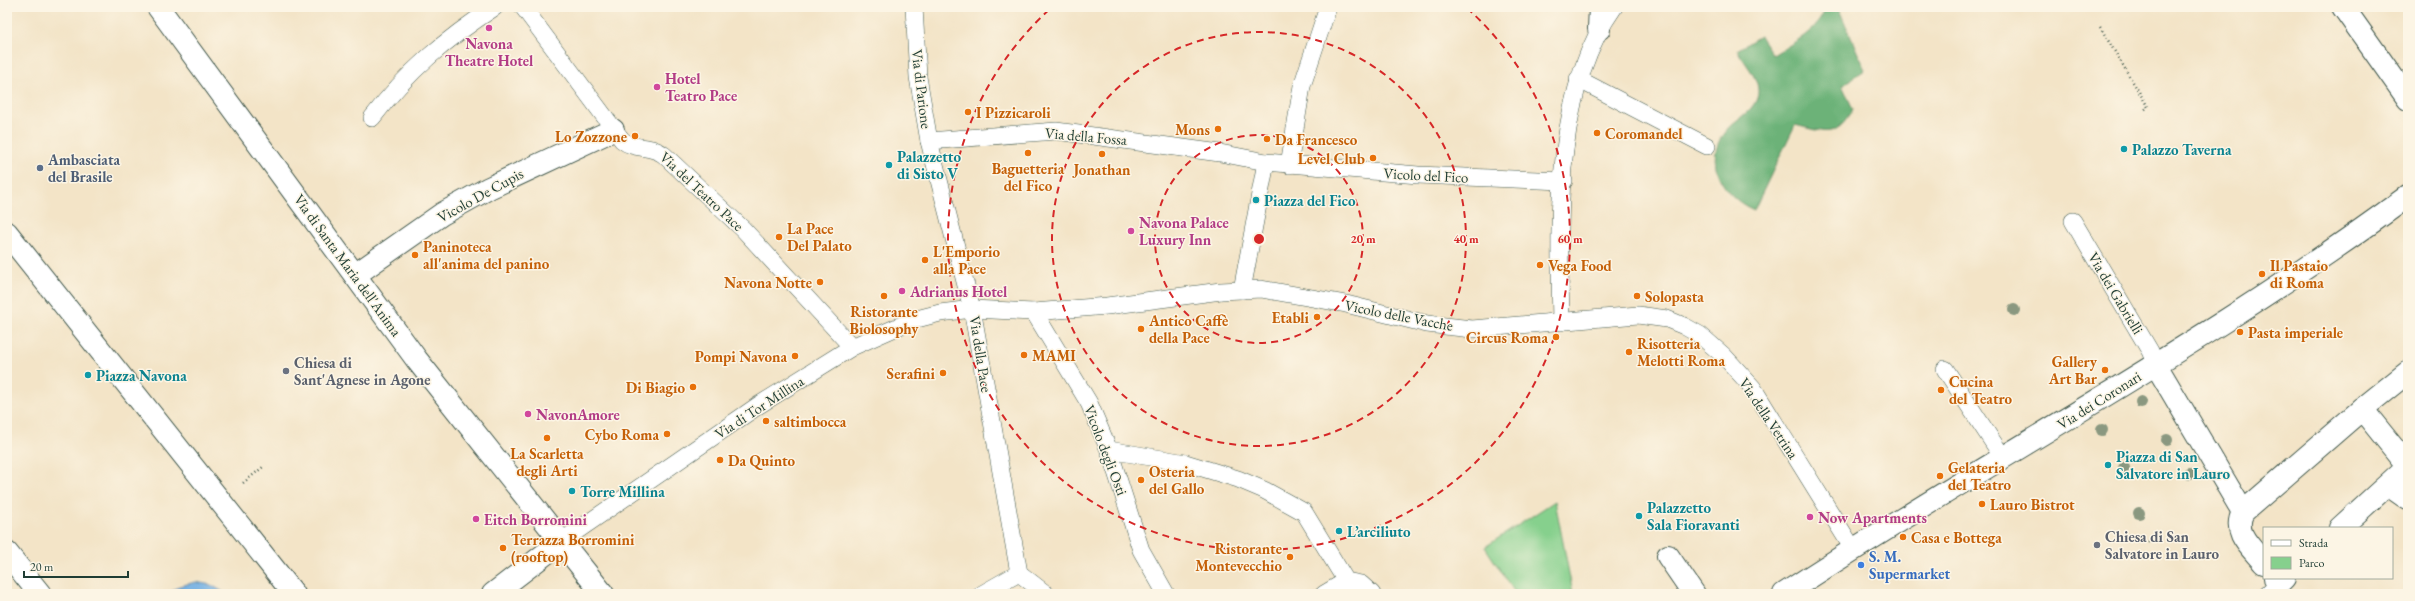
<svg xmlns="http://www.w3.org/2000/svg" width="2415" height="601" font-family="'EB Garamond',serif">
<style>
.green{fill:#86d08d;stroke:#528660}
.forest{fill:#6cb278;stroke:#467856}
.water{fill:#71aee3;stroke:#48768c}
.lines{fill:none;stroke-linecap:round;stroke-linejoin:round}
.service-casing{stroke:#3f564a;stroke-width:18}
.pedestrian-casing{stroke:#3f564a;stroke-width:24}
.minor-casing{stroke:#3f564a;stroke-width:24}
.path{stroke:#3f564a;stroke-width:2.5;stroke-dasharray:1 3;stroke-linecap:butt}
.service{stroke:#fff;stroke-width:17}
.pedestrian{stroke:#fff;stroke-width:22}
.minor{stroke:#fff;stroke-width:22}
.tree{fill:#8a9880}
.ring{fill:none;stroke:#d62828;stroke-width:2;stroke-dasharray:7 5}
.hotel-dot{fill:#d1479c;stroke:#fcf5e5;stroke-width:1.5}
.food-dot{fill:#e8710a;stroke:#fcf5e5;stroke-width:1.5}
.culture-dot{fill:#0f9aa8;stroke:#fcf5e5;stroke-width:1.5}
.service-dot{fill:#5c6f8a;stroke:#fcf5e5;stroke-width:1.5}
.worship-dot{fill:#6b7280;stroke:#fcf5e5;stroke-width:1.5}
.shop-dot{fill:#3f7fe0;stroke:#fcf5e5;stroke-width:1.5}
.labels{text-anchor:middle;dominant-baseline:central;stroke-width:3;stroke-linejoin:round;paint-order:stroke}
.hotel-label{font-size:15px;font-weight:bold;fill:#b23c85;stroke:#fcf5e5;text-anchor:start}
.street-label{font-size:15px;fill:#1f3d34;stroke:#fcf5e5}
.food-label{font-size:15px;font-weight:bold;fill:#c56008;stroke:#fcf5e5;text-anchor:start}
.culture-label{font-size:15px;font-weight:bold;fill:#0d838f;stroke:#fcf5e5;text-anchor:start}
.service-label{font-size:15px;font-weight:bold;fill:#4e5e75;stroke:#fcf5e5;text-anchor:start}
.worship-label{font-size:15px;font-weight:bold;fill:#5b616d;stroke:#fcf5e5;text-anchor:start}
.shop-label{font-size:15px;font-weight:bold;fill:#366cbe;stroke:#fcf5e5;text-anchor:start}
.centre{fill:#d62828;stroke:#fcf5e5;stroke-width:2}
.ring-label{font-size:12px;text-anchor:middle;font-weight:bold;fill:#d62828;stroke:#fcf5e5;stroke-width:3;stroke-linejoin:round;paint-order:stroke}
</style>
<rect width="100%" height="100%" fill="#fcf5e5"/>
<filter id="ink" filterUnits="userSpaceOnUse"><feTurbulence type="fractalNoise" baseFrequency=".025" numOctaves="2"/><feDisplacementMap in="SourceGraphic" scale="8" xChannelSelector="R" yChannelSelector="G"/><feConvolveMatrix kernelMatrix="1 2 1 2 8 2 1 2 1" color-interpolation-filters="sRGB"/></filter>
<filter id="wash" filterUnits="userSpaceOnUse"><feTurbulence type="fractalNoise" baseFrequency=".012" numOctaves="4" result="noise"/><feDisplacementMap in="SourceGraphic" scale="16" xChannelSelector="R" yChannelSelector="G"/><feGaussianBlur stdDeviation="0.9" result="paint"/><feColorMatrix in="noise" values="0 0 0 0 0 0 0 0 0 0 0 0 0 0 0 0 0 1.4 0 .05"/><feComposite in="paint" operator="in"/></filter>
<g filter="url(#wash)">
<rect width="100%" height="100%" fill="#f3e4c7"/>
<path class="green" d="M 1555,501 L 1573,594 L 1516,594 L 1485,547 Z"/>
<path class="forest" d="M 1826,7 L 1838,7 L 1865,70 L 1842,85 L 1853,109 C 1836,140 1825,132 1795,125 L 1754,210 C 1721,196 1700,158 1729,127 C 1739,117 1759,108 1758,90 C 1758,77 1743,61 1737,50 L 1760,36 L 1773,55 C 1795,41 1817,33 1826,7 Z"/>
<path class="water" d="M 196,582 L 211,585 L 227,594 L 168,594 L 179,586 Z"/>
</g>
<g filter="url(#ink)">
<g class="lines">
<g class="service-casing">
<g id="service">
<path d="M 523,7 L 622,140 C 635,151 651,144 664,155 L 743,229 L 852,347"/>
<path d="M 914,7 L 918,77 L 929,141 L 972,309 L 1019,573"/>
<path d="M 1578,79 L 1707,146"/>
<path d="M 372,118 C 408,71 446,39 495,7"/>
<path d="M 929,141 L 1056,131 L 1220,153 L 1266,162 L 1418,175 L 1564,181"/>
<path d="M 1289,165 L 1302,86 L 1328,7"/>
<path d="M 2073,221 L 2150,351 L 2156,365"/>
<path d="M 1242,290 L 1266,162"/>
<path d="M 1034,312 L 1089,403 L 1109,450 L 1141,550 L 1166,594"/>
<path d="M 1561,322 C 1559,222 1553,92 1614,7"/>
<path d="M 1945,369 L 2004,459"/>
<path d="M 1109,450 L 1186,463 L 1238,479 L 1264,490 L 1304,512 L 1346,581 L 1361,584 L 1372,594"/>
<path d="M 562,541 L 759,405 L 852,347 L 913,320 L 940,313 L 972,309 L 1034,312 L 1107,306 L 1221,291 L 1261,289 L 1346,304 L 1427,324 L 1472,329 L 1638,315 L 1667,319 L 1684,326 L 1700,335 L 1724,356 L 1753,388 L 1853,549"/>
<path d="M 1019,573 L 1046,594"/>
<path d="M 982,594 L 1019,573"/>
<path d="M 1324,594 L 1346,581"/>
<path d="M 2267,594 L 2279,583"/>
</g>
</g>
<g class="pedestrian-casing">
<g id="pedestrian">
<path d="M 2343,7 L 2408,99"/>
<path d="M 1599,29 L 1600,7"/>
<path d="M 7,233 L 294,594"/>
<path d="M 355,275 L 442,214 L 489,188 L 613,130"/>
<path d="M 2156,365 L 2243,512"/>
<path d="M 2388,485 L 2408,499"/>
<path d="M 7,553 L 40,594"/>
<path d="M 1668,556 L 1694,594"/>
<path d="M 493,594 L 562,541"/>
<path d="M 1784,594 C 1990,459 2209,343 2408,196"/>
</g>
</g>
<g class="minor-casing">
<g id="minor">
<path d="M 158,7 L 417,360 L 603,594"/>
<path d="M 2362,409 L 2408,372"/>
<path d="M 2340,528 L 2408,466"/>
<path d="M 2264,563 C 2251,547 2232,533 2243,512 L 2362,409 L 2408,466"/>
<path d="M 2275,578 L 2279,583 L 2284,578"/>
</g>
</g>
<g class="path">
<path d="M 2100,27 L 2148,107 L 2143,111"/>
<path d="M 243,483 L 263,467"/>
<path d="M 2148,543 L 2156,537"/>
</g>
<use href="#service" class="service"/>
<use href="#pedestrian" class="pedestrian"/>
<use href="#minor" class="minor"/>
</g>
<g class="tree">
<circle cx="2014" cy="310" r="6"/>
<circle cx="2141" cy="402" r="6"/>
<circle cx="2102" cy="430" r="6"/>
<circle cx="2167" cy="440" r="6"/>
<circle cx="2124" cy="468" r="6"/>
<circle cx="2189" cy="474" r="6"/>
<circle cx="2139" cy="513" r="6"/>
</g>
</g>
<g class="ring">
<circle cx="1259" cy="239" r="104"/>
<circle cx="1259" cy="239" r="207"/>
<path d="M1467 8A311 311 0 1 1 1051 8"/>
</g>
<g class="hotel-dot">
<circle cx="489" cy="28" r="4"/>
<circle cx="657" cy="87" r="4"/>
<circle cx="1131" cy="231" r="4"/>
<circle cx="902" cy="291" r="4"/>
<circle cx="528" cy="414" r="4"/>
<circle cx="1810" cy="517" r="4"/>
<circle cx="476" cy="519" r="4"/>
</g>
<g class="food-dot">
<circle cx="968" cy="112" r="4"/>
<circle cx="1218" cy="129" r="4"/>
<circle cx="1597" cy="133" r="4"/>
<circle cx="635" cy="136" r="4"/>
<circle cx="1267" cy="139" r="4"/>
<circle cx="1028" cy="153" r="4"/>
<circle cx="1102" cy="154" r="4"/>
<circle cx="1373" cy="158" r="4"/>
<circle cx="779" cy="237" r="4"/>
<circle cx="415" cy="255" r="4"/>
<circle cx="925" cy="260" r="4"/>
<circle cx="1540" cy="265" r="4"/>
<circle cx="2262" cy="274" r="4"/>
<circle cx="820" cy="282" r="4"/>
<circle cx="884" cy="296" r="4"/>
<circle cx="1637" cy="296" r="4"/>
<circle cx="1317" cy="317" r="4"/>
<circle cx="1141" cy="329" r="4"/>
<circle cx="2240" cy="332" r="4"/>
<circle cx="1556" cy="337" r="4"/>
<circle cx="1629" cy="352" r="4"/>
<circle cx="1024" cy="355" r="4"/>
<circle cx="795" cy="356" r="4"/>
<circle cx="2105" cy="370" r="4"/>
<circle cx="943" cy="373" r="4"/>
<circle cx="693" cy="387" r="4"/>
<circle cx="1941" cy="390" r="4"/>
<circle cx="766" cy="421" r="4"/>
<circle cx="667" cy="434" r="4"/>
<circle cx="547" cy="438" r="4"/>
<circle cx="720" cy="460" r="4"/>
<circle cx="1940" cy="476" r="4"/>
<circle cx="1141" cy="480" r="4"/>
<circle cx="1982" cy="504" r="4"/>
<circle cx="1903" cy="537" r="4"/>
<circle cx="503" cy="548" r="4"/>
<circle cx="1290" cy="557" r="4"/>
</g>
<g class="culture-dot">
<circle cx="2124" cy="149" r="4"/>
<circle cx="889" cy="165" r="4"/>
<circle cx="1256" cy="200" r="4"/>
<circle cx="88" cy="375" r="4"/>
<circle cx="2108" cy="465" r="4"/>
<circle cx="572" cy="491" r="4"/>
<circle cx="1639" cy="516" r="4"/>
<circle cx="1339" cy="531" r="4"/>
</g>
<circle class="service-dot" cx="40" cy="168" r="4"/>
<g class="worship-dot">
<circle cx="286" cy="371" r="4"/>
<circle cx="2097" cy="545" r="4"/>
</g>
<circle class="shop-dot" cx="1861" cy="565" r="4"/>
<g class="labels">
<g class="hotel-label">
<text x="489" y="43" text-anchor="middle">Navona<tspan x="489" dy="17">Theatre Hotel</tspan></text>
<text x="665" y="78">Hotel<tspan x="665" dy="17">Teatro Pace</tspan></text>
<text x="1139" y="222">Navona Palace<tspan x="1139" dy="17">Luxury Inn</tspan></text>
<text x="910" y="291">Adrianus Hotel</text>
<text x="536" y="414">NavonAmore</text>
<text x="1818" y="517">Now Apartments</text>
<text x="484" y="519">Eitch Borromini</text>
</g>
<g class="street-label">
<text transform="translate(922 89) rotate(83)">Via di Parione</text>
<text transform="translate(1086 136) rotate(5)">Via della Fossa</text>
<text transform="translate(1426 175) rotate(3)">Vicolo del Fico</text>
<text transform="translate(702 191) rotate(43)">Via del Teatro Pace</text>
<text transform="translate(480 195) rotate(-29)">Vicolo De Cupis</text>
<text transform="translate(348 265) rotate(54)">Via di Santa Maria dell'Anima</text>
<text transform="translate(2116 293) rotate(59)">Via dei Gabrielli</text>
<text transform="translate(1399 315) rotate(11)">Vicolo delle Vacche</text>
<text transform="translate(981 354) rotate(81)">Via della Pace</text>
<text transform="translate(2099 400) rotate(-32)">Via dei Coronari</text>
<text transform="translate(759 407) rotate(-33)">Via di Tor Millina</text>
<text transform="translate(1769 418) rotate(56)">Via della Vetrina</text>
<text transform="translate(1106 450) rotate(69)">Vicolo degli Osti</text>
</g>
<g class="food-label">
<text x="976" y="112">I Pizzicaroli</text>
<text x="1210" y="129" text-anchor="end">Mons</text>
<text x="1605" y="133">Coromandel</text>
<text x="627" y="136" text-anchor="end">Lo Zozzone</text>
<text x="1275" y="139">Da Francesco</text>
<text x="1365" y="158" text-anchor="end">Level Club</text>
<text x="1028" y="168" text-anchor="middle">Baguetteria<tspan x="1028" dy="17">del Fico</tspan></text>
<text x="1102" y="169" text-anchor="middle">Jonathan</text>
<text x="787" y="228">La Pace<tspan x="787" dy="17">Del Palato</tspan></text>
<text x="423" y="246">Paninoteca<tspan x="423" dy="17">all'anima del panino</tspan></text>
<text x="933" y="251">L'Emporio<tspan x="933" dy="17">alla Pace</tspan></text>
<text x="1548" y="265">Vega Food</text>
<text x="2270" y="265">Il Pastaio<tspan x="2270" dy="17">di Roma</tspan></text>
<text x="812" y="282" text-anchor="end">Navona Notte</text>
<text x="1645" y="296">Solopasta</text>
<text x="884" y="311" text-anchor="middle">Ristorante<tspan x="884" dy="17">Biolosophy</tspan></text>
<text x="1309" y="317" text-anchor="end">Etabli</text>
<text x="1149" y="320">Antico Caffè<tspan x="1149" dy="17">della Pace</tspan></text>
<text x="2248" y="332">Pasta imperiale</text>
<text x="1548" y="337" text-anchor="end">Circus Roma</text>
<text x="1637" y="343">Risotteria<tspan x="1637" dy="17">Melotti Roma</tspan></text>
<text x="1032" y="355">MAMI</text>
<text x="787" y="356" text-anchor="end">Pompi Navona</text>
<text x="2097" y="361" text-anchor="end">Gallery<tspan x="2097" dy="17">Art Bar</tspan></text>
<text x="935" y="373" text-anchor="end">Serafini</text>
<text x="1949" y="381">Cucina<tspan x="1949" dy="17">del Teatro</tspan></text>
<text x="685" y="387" text-anchor="end">Di Biagio</text>
<text x="774" y="421">saltimbocca</text>
<text x="659" y="434" text-anchor="end">Cybo Roma</text>
<text x="547" y="453" text-anchor="middle">La Scarletta<tspan x="547" dy="17">degli Arti</tspan></text>
<text x="728" y="460">Da Quinto</text>
<text x="1948" y="467">Gelateria<tspan x="1948" dy="17">del Teatro</tspan></text>
<text x="1149" y="471">Osteria<tspan x="1149" dy="17">del Gallo</tspan></text>
<text x="1990" y="504">Lauro Bistrot</text>
<text x="1911" y="537">Casa e Bottega</text>
<text x="511" y="539">Terrazza Borromini<tspan x="511" dy="17">(rooftop)</tspan></text>
<text x="1282" y="548" text-anchor="end">Ristorante<tspan x="1282" dy="17">Montevecchio</tspan></text>
</g>
<g class="culture-label">
<text x="2132" y="149">Palazzo Taverna</text>
<text x="897" y="156">Palazzetto<tspan x="897" dy="17">di Sisto V</tspan></text>
<text x="1264" y="200">Piazza del Fico</text>
<text x="96" y="375">Piazza Navona</text>
<text x="2116" y="456">Piazza di San<tspan x="2116" dy="17">Salvatore in Lauro</tspan></text>
<text x="580" y="491">Torre Millina</text>
<text x="1647" y="507">Palazzetto<tspan x="1647" dy="17">Sala Fioravanti</tspan></text>
<text x="1347" y="531">L’arciliuto</text>
</g>
<g class="service-label">
<text x="48" y="159">Ambasciata<tspan x="48" dy="17">del Brasile</tspan></text>
</g>
<g class="worship-label">
<text x="294" y="362">Chiesa di<tspan x="294" dy="17">Sant'Agnese in Agone</tspan></text>
<text x="2105" y="536">Chiesa di San<tspan x="2105" dy="17">Salvatore in Lauro</tspan></text>
</g>
<g class="shop-label">
<text x="1869" y="556">S. M.<tspan x="1869" dy="17">Supermarket</tspan></text>
</g>
</g>
<circle cx="1259" cy="239" r="6" class="centre"/>
<g class="ring-label">
<text x="1363" y="243">20 m</text>
<text x="1466" y="243">40 m</text>
<text x="1570" y="243">60 m</text>
</g>
<rect width="2415" height="601" fill="none" stroke="#fcf5e5" stroke-width="24"/>
<rect x="2263" y="527" width="130" height="52" fill="#fcf5e5" stroke="#a4ab9e"/>
<rect x="2271" y="540" width="20" height="6" fill="#ffffff" stroke="#a4ab9e"/>
<text x="2299" y="547" font-size="12" fill="#1f3d34">Strada</text>
<rect x="2271" y="557" width="20" height="12" fill="#86d08d" stroke="#a4ab9e"/>
<text x="2299" y="567" font-size="12" fill="#1f3d34">Parco</text>
<path d="M24 571v6h104v-6" fill="none" stroke="#1f3d34" stroke-width="2"/>
<text x="30" y="571" font-size="12" fill="#1f3d34" stroke="#fcf5e5" stroke-width="3" paint-order="stroke">20 m</text>
</svg>
